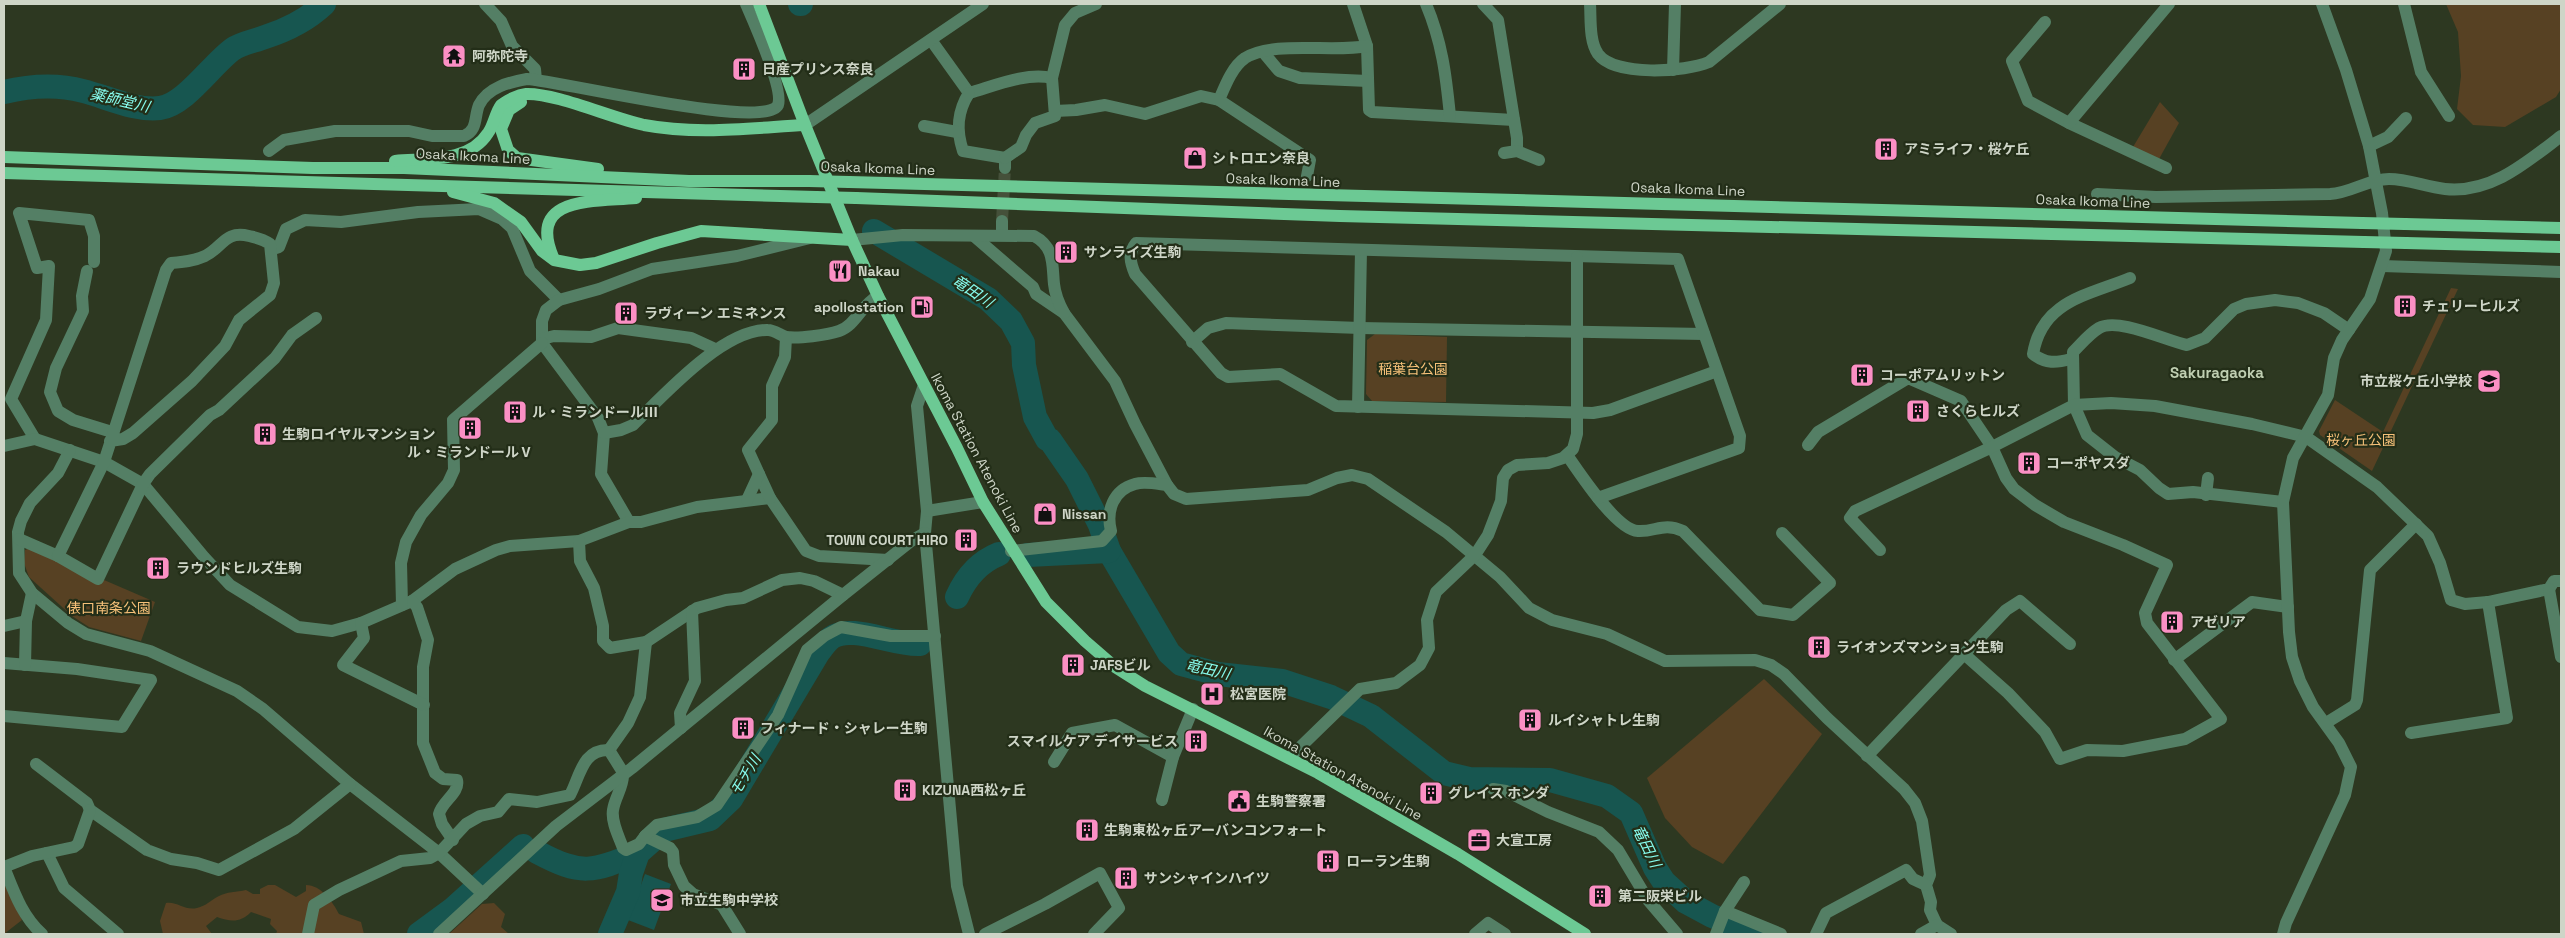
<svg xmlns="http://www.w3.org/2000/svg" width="2565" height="938" font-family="'Space Grotesk','Noto Sans JP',sans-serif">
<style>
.green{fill:#574123}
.water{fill:#175650}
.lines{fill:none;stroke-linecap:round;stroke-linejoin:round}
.river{stroke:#175650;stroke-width:24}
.minor-tunnel{stroke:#45503a;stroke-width:12;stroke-dasharray:12 6;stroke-linecap:butt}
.minor{stroke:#547f65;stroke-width:12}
.major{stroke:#6cc994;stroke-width:12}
.major-bridge{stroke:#6cc994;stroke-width:12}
.labels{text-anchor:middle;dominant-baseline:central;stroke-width:4.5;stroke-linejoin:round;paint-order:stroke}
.poi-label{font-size:14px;font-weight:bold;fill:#ced5c7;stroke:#232e18;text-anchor:start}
.street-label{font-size:14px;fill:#ced5c7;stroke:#232e18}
.park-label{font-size:14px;fill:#f7c179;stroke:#232e18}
.water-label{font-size:15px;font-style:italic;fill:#87fcee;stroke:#232e18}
.neighbourhood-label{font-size:15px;font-weight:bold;fill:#bfceb1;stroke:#232e18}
</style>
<rect width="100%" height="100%" fill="#2d3821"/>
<g class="green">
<path d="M 2446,4 L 2561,4 L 2561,89 L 2556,97 L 2505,127 L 2473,125 L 2457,109 L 2461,76 L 2458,32 Z"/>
<path d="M 2160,102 L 2179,123 L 2159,159 L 2133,147 Z"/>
<path d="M 2451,288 L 2458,289 L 2372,471 L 2320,435 L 2319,431 L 2335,400 L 2383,432 Z"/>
<path d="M 1375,334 L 1447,337 L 1446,402 L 1372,401 L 1366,394 L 1367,340 Z"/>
<path d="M 30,548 L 155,602 L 141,641 L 89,627 L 72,616 L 29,577 L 24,563 L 25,550 Z"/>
<path d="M 1764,679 L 1822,734 L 1723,864 L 1692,847 L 1665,818 L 1647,778 Z"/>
<path d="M 4,883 L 22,920 L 4,934 Z"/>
<path d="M 268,885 L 275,885 L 296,897 L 306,891 L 306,885 C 321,885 333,902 339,914 L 361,922 L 364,934 L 276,934 L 277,931 L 270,924 L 271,919 L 251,912 C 240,923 231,922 217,917 L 206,926 L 212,934 L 163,934 L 160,921 L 166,903 C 177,901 185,911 197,908 C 206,906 211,900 219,896 C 226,892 237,892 246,890 L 253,894 L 260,894 L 260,889 Z"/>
<path d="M 494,903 L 505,914 L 501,927 L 509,934 L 449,934 L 482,904 Z"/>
</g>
<path class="water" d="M 645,874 L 671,884 L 654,930 L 628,920 Z"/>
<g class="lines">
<g class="river">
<path d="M 800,4 L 801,4"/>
<path d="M 4,92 C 29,86 57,84 83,91 C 107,97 135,111 160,108 C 185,105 212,64 233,49 C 242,43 255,41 265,37 C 287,30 307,20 324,4"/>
<path d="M 874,231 L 988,299 L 1011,321 L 1023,343 L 1024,365 L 1035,417 L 1047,439 L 1050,440 L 1077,479 L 1100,525 L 1109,551 L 1169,653 L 1181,664 L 1218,674 L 1282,681 L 1331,697 L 1371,716 L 1444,773 L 1469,779 L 1550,780 L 1607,796 L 1631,813 L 1655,868 L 1664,882 L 1686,902 L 1712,916 L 1756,934"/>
<path d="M 1028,555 L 1109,551"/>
<path d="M 957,597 C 966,577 979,562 999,554"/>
<path d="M 537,852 C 582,876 592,872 638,853"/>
<path d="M 419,934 L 453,909 L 523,846"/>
<path d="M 610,934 L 628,892 L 631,873 L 638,853 L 664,830 L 710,819 L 731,799 L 818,653 C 822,648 826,642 831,638 C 851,623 894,646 920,644"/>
</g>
<path class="minor-tunnel" d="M 1002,221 L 1005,168"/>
<g class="minor">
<path d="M 485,4 L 501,21 L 512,46 L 535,69 L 536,80"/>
<path d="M 1353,4 L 1367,46 L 1369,110 L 1372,112 L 1514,120"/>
<path d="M 1426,4 C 1442,42 1446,75 1450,116"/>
<path d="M 1483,4 L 1498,20 L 1517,138 L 1517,151"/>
<path d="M 1590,4 C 1591,19 1589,41 1598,54 C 1615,77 1685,72 1709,62 L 1780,4"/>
<path d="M 2404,4 L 2421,72 L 2449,116"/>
<path d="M 2045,22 L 2012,61 L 2028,101 L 2069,123 L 2166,168"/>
<path d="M 931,40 L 969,93 C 994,86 1026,72 1052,78"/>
<path d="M 1263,52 L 1279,71 L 1300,78 L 1368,81"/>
<path d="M 1673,70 L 1675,4"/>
<path d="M 969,93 C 957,112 956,130 963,151 L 1005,158 L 1005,168"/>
<path d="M 1219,100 C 1225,86 1232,67 1245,58 C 1274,40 1333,53 1367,46"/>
<path d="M 1055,111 L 1076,110 L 1105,105 L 1145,114 L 1201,96 L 1219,100 L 1310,160 L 1307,176"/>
<path d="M 2069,123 L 2169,4"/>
<path d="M 805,125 L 983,4"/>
<path d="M 924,126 L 957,132"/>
<path d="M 2369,146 L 2388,137 L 2406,118"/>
<path d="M 269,151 L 284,140 L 335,131 L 409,131 L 432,136 L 464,136 C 478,130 474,117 479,105 C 488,87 510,82 527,79 C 560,81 766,131 778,105 C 784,90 753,20 746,4"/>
<path d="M 1504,153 L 1517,151 L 1539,160"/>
<path d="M 1005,158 L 1021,147 L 1026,135 L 1035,123 L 1055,116 L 1052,78 L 1065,25 L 1075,13 L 1096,4"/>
<path d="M 2097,194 L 2156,197 L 2330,194 C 2351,193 2368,179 2389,179 C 2408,179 2426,187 2445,189 C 2491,194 2527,162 2561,136"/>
<path d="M 1002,235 L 1002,221"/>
<path d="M 975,237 L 1033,287 L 1036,294 L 1064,313 L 1115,381 L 1135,424 L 1167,485"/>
<path d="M 852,240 L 903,235 L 1034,236 C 1055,247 1052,265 1054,284 C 1055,294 1059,304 1064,313"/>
<path d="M 273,249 L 279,247 L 286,229 L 305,220 L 341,222 L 418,212 L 479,209 L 502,219 L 512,228 L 530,271 L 559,300 L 599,289 L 652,269 L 737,256 L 810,238"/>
<path d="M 2382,266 L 2561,272"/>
<path d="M 87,271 L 82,296 L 83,311 L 56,368 L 50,392 L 58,411 L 73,420 L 112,432"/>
<path d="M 559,300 L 546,310 L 542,321 L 542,343 L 598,418 L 604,433 L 601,474 L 629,522"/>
<path d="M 542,339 L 554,336 L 591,337 L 618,328 L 691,338 L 715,349"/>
<path d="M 1192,342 L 1208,328 L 1226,323 L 1360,328 L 1704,334"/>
<path d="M 2071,359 C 2056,363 2046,364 2033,354 C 2042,301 2086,296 2130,278"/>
<path d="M 924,385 L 917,406 L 927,511 L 925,533 L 957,886 L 969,934"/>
<path d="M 1358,407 L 1361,250"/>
<path d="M 604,433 L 621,430 L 633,425 C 664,395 723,329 768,330 C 774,330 780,335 786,337 C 798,339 827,335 839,331 C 856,325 861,305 878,296"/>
<path d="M 35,439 L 11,399 L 46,320 L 49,266 L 37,268 L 19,213 L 89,220 L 94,236 L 94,262"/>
<path d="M 1808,445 L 1818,432 L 1908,378 L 1961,401 L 1992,447 L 2006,478 L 2014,489 L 2035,505 L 2064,522 L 2123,545 L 2167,565 L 2145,613 L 2147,623 L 2221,719 L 2185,739 L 2123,751 L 2087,750 L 2060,759 L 2045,732 L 2008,693 L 1964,654"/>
<path d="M 4,446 L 35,439 L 104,462 L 143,484 L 204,557 L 230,585 L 298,627 L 332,631 L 361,623 L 412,601 L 455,569 L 496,550 L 510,546 L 579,541 L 629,522 L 641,522 L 697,507 L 770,498 L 806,551 L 819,556 L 888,560"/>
<path d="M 70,450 L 58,473 L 30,503 L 21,521 L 18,532 L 19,573 L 32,593 L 68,623 L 86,634 L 150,651 L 237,691 L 263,709 L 350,784 L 439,853 L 483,894"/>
<path d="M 1567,455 C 1579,472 1616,530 1638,531 C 1656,532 1663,522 1683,531 L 1760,610 L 1793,615 L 1830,583 L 1782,533"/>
<path d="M 2206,495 L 2208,478"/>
<path d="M 770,498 L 748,450 L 772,420 L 772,386 L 785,357 L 786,337"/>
<path d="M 1598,498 L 1739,448 L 1740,436 L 1678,259 L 1136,243 C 1128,253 1130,262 1135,274 L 1221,373 L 1228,377 L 1280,374 L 1336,406 L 1593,413 L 1610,410 L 1717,371"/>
<path d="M 747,500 L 759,474"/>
<path d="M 2283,502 L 2193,492 L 2168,494 L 2159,488 L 2140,470 L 2115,457 L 2087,435 L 2074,405 L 2073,352 C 2081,344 2089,334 2099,328 C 2118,317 2167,341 2187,345 L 2205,338 L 2234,309 L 2246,304 L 2275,300 L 2298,303 L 2324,313 L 2349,330"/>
<path d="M 927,511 L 983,502"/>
<path d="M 19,539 L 58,556 L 98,579 L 143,484 L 150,474 L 210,415 L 219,410 L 275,358 L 292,335 L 316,318"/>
<path d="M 579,541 L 580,561 L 594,588 L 603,626 L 603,641 L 610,648 L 646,642 L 697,608 L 726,600 L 743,598 L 782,580 L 800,578 L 814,581 L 843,595"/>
<path d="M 1880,550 L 1850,518 L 1855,511 L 1992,447 L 2074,405 L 2111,403 L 2155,406 L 2252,424 L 2306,437 L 2377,487 L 2428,536 L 2440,563 L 2451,600 L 2465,604 L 2488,602 L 2549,589 L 2554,581 L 2561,581"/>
<path d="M 1011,551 L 1102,541 L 1111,531 C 1106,511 1113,490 1135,484 C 1144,481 1158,484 1167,485 L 1174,494 L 1186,499 L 1308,490 L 1337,478 L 1352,475 L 1368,479 L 1446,532 L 1500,577 L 1529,608 L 1552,620 L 1607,634 L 1665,661 L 1755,660 L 1771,665 L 1784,674 L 1827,718 L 1904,789 L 1915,803 L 1922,821 L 1930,875 L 1926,885 L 1931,902 L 1930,910 L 1937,925 L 1951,934"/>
<path d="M 58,556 L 104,462 L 166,270 L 171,263 C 183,262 194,261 205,256 C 223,247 225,230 249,236 C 257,238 263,239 270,244 L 274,283 L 270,295 L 239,320 L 225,346 L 192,381 L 133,433 L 123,439 L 110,441"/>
<path d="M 2549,589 L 2561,657"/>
<path d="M 412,601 L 417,607 L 428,640 L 423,667 L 423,743 L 435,773 L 443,779 L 457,780 C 460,793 442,801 439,814 L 442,824 L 453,840"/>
<path d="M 402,605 L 401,563 L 406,542 L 421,515 L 448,483 L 454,470 L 453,420 L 542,343"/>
<path d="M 361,623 L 364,638 L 343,665 L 424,705"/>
<path d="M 4,626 L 26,621"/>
<path d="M 2174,660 L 2252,602 L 2288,607"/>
<path d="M 4,663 L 77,669 L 151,680 L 122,727 L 4,716"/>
<path d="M 25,665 L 26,621 L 32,593"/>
<path d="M 2326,723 L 2355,705 L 2357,700 L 2370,570 L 2416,524"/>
<path d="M 681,728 L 680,713 L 695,681 L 692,611"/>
<path d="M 2411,733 L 2507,718 L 2488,602"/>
<path d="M 1867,756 L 2006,610 L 2020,601 L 2070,644"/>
<path d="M 1289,758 L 1360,689 L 1396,683 L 1420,665 L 1429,648 L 1427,620 L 1436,592 L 1475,555 L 1488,535 L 1501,501 L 1503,478 L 1508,470 L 1517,465 L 1548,463 L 1563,458 L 1573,449 L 1577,434 L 1577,257"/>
<path d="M 1054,762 L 1072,733 L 1115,725 L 1173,757"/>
<path d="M 36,764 L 87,803 L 90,810 L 147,850 L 171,859 L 197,863 L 219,870 L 294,829 L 350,784"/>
<path d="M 624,774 L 609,750 L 628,723 L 640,697 L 646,642"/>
<path d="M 623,775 C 623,788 615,797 613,810 C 611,822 619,837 623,848 L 626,850 L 639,844 L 645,836 L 670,848 L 673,852 L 674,865 L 684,886 L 693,894 L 722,905 L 740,934"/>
<path d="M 1493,789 L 1506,791 L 1548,812 L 1599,832 L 1618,850 L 1648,900 L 1677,934"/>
<path d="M 1162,800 L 1173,757 L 1193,709"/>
<path d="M 645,836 L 657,825 L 697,817 L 717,805 L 778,715 L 807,650 L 824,636 L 841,627 L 891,636 L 935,636"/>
<path d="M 47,853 L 64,888 L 118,934"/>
<path d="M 4,867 L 32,856 L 74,847 L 78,844 L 90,810"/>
<path d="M 4,867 C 14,892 22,916 42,934"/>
<path d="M 1725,911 L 1781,934"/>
<path d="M 308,934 L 314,905 L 339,890 L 401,861 L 430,858 L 439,853 L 466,824 L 480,816 L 498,812 L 509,799 L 537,802 L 570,795 C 580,777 582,749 609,750"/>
<path d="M 439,934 L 556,826 L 632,768 L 843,595 L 911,541 L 925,533"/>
<path d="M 985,934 L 1045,904 L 1100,873 L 1119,908 L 1094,934"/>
<path d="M 1475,934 L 1488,923 L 1505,934"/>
<path d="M 1716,934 L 1725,911 L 1744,882"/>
<path d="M 1816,934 L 1826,913 L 1906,870 L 1913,879 L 1926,885"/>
<path d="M 1921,934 L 1937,925"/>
<path d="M 2283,934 L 2286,923 L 2345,795 L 2351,767 L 2339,743 L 2313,707 L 2300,681 L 2292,657 L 2289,632 L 2283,502 L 2293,458 L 2328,395 L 2334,358 L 2342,340 L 2370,299 L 2386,251 L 2382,213 L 2369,146 L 2346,70 L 2322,4"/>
</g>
<g class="major">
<path d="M 759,4 L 805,125 L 852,240 L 878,296 L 957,448 L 983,502 L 1046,602 L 1085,641 L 1115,667 L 1145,686 L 1318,773 L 1458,854 L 1585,934"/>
<path d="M 521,102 L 509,110 L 501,129 L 508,150 L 517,158 L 598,169"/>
<path d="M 4,157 L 313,168 L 404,168 L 689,181 L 809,181"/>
<path d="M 395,161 C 427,158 469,163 488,133 C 494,125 495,113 501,105 C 509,100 517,95 526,94 C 556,93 611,118 644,125 C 697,135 751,128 805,125"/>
<path d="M 4,173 L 816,197"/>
<path d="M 849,182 L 2362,223"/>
<path d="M 453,192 L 494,203 L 521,222 L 542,251 L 554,260 L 580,265 L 596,263 L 657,243 L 701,231 L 852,240"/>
<path d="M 856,198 L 1340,216 L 2364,242"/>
<path d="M 2405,224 L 2561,228"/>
<path d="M 2406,243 L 2561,247"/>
<path d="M 553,257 C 527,195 595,202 636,198"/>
</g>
<g class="major-bridge">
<path d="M 809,181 L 849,182"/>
<path d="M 816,197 L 856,198"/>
<path d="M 2362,223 L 2405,224"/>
<path d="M 2364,242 L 2406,243"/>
</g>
</g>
<defs>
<g id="temple-square" transform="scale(1.25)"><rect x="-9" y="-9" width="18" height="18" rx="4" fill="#fb8fc4" stroke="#232e18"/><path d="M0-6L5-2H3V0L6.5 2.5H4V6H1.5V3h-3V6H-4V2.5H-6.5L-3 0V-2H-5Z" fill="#111"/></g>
<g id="building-square" transform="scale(1.25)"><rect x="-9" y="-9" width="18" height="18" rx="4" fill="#fb8fc4" stroke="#232e18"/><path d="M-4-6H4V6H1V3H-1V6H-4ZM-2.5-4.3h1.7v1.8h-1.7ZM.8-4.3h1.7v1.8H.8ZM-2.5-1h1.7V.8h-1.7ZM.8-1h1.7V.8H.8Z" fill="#111"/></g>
<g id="shop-square" transform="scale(1.25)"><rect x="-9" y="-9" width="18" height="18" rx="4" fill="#fb8fc4" stroke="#232e18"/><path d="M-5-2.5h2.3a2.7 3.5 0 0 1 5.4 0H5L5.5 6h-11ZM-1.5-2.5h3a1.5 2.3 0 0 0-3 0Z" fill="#111"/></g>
<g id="restaurant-square" transform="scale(1.25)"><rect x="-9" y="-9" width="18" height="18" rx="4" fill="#fb8fc4" stroke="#232e18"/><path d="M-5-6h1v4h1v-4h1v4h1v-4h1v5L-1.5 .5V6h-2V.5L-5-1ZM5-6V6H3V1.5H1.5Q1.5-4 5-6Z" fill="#111"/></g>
<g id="fuel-square" transform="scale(1.25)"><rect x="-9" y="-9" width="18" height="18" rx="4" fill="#fb8fc4" stroke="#232e18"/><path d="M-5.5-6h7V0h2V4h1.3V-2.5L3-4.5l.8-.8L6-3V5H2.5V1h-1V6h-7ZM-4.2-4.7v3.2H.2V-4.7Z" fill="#111"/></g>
<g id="school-square" transform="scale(1.25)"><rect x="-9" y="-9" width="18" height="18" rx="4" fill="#fb8fc4" stroke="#232e18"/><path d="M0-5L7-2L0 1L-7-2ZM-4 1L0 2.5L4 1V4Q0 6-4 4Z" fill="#111"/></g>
<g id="hospital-square" transform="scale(1.25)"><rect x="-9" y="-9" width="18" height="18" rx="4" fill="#fb8fc4" stroke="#232e18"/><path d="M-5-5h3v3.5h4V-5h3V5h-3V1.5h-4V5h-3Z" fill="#111"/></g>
<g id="civic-square" transform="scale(1.25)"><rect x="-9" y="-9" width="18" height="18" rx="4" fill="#fb8fc4" stroke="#232e18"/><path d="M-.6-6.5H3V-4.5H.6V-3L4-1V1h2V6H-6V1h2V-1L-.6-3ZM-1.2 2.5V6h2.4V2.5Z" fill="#111"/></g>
<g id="office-square" transform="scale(1.25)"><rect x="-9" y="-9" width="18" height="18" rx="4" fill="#fb8fc4" stroke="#232e18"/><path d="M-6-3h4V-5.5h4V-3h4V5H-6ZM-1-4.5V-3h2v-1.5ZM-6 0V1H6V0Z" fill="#111"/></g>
</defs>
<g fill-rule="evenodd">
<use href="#temple-square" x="454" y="56"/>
<use href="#building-square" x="744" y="69"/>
<use href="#building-square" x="1886" y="149"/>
<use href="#shop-square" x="1195" y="158"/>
<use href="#building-square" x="1066" y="252"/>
<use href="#restaurant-square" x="840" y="271"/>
<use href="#building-square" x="2405" y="306"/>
<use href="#fuel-square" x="922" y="307"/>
<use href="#building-square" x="626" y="313"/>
<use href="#building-square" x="1862" y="375"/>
<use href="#school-square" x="2489" y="381"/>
<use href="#building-square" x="1918" y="411"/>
<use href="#building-square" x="515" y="412"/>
<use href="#building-square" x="470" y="428"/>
<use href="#building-square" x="265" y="434"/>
<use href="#building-square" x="2029" y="463"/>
<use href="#shop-square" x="1045" y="514"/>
<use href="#building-square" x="966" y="540"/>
<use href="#building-square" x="158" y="568"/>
<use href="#building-square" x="2172" y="622"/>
<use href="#building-square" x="1819" y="647"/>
<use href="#building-square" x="1073" y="665"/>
<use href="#hospital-square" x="1212" y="694"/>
<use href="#building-square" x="1530" y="720"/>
<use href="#building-square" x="743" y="728"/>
<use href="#building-square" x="1196" y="741"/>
<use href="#building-square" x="905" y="790"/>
<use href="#building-square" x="1431" y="793"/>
<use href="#civic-square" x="1239" y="801"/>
<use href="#building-square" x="1087" y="830"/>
<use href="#office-square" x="1479" y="840"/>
<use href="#building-square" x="1328" y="861"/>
<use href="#building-square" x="1126" y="878"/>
<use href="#building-square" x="1600" y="896"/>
<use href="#school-square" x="662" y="900"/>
</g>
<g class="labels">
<g class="poi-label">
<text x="472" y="56">阿弥陀寺</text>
<text x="762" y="69">日産プリンス奈良</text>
<text x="1904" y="149">アミライフ・桜ケ丘</text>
<text x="1212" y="158">シトロエン奈良</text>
<text x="1084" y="252">サンライズ生駒</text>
<text x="858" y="271">Nakau</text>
<text x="2422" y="306">チェリーヒルズ</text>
<text x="904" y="307" text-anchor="end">apollostation</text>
<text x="644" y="313">ラヴィーン エミネンス</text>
<text x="1880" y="375">コーポアムリットン</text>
<text x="2472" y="381" text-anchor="end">市立桜ケ丘小学校</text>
<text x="1936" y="411">さくらヒルズ</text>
<text x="532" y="412">ル・ミランドールⅢ</text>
<text x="282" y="434">生駒ロイヤルマンション</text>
<text x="470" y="452" text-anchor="middle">ル・ミランドールⅤ</text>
<text x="2046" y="463">コーポヤスダ</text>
<text x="1062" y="514">Nissan</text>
<text x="948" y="540" text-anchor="end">TOWN COURT HIRO</text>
<text x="176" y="568">ラウンドヒルズ生駒</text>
<text x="2190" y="622">アゼリア</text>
<text x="1836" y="647">ライオンズマンション生駒</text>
<text x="1090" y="665">JAFSビル</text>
<text x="1230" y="694">松宮医院</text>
<text x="1548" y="720">ルイシャトレ生駒</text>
<text x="760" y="728">フィナード・シャレー生駒</text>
<text x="1178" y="741" text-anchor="end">スマイルケア デイサービス</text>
<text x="922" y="790">KIZUNA西松ヶ丘</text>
<text x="1448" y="793">グレイス ホンダ</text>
<text x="1256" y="801">生駒警察署</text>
<text x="1104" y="830">生駒東松ヶ丘アーバンコンフォート</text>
<text x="1496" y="840">大宣工房</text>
<text x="1346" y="861">ローラン生駒</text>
<text x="1144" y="878">サンシャインハイツ</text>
<text x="1618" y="896">第二阪栄ビル</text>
<text x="680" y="900">市立生駒中学校</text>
</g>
<g class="street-label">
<text transform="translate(473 156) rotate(3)">Osaka Ikoma Line</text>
<text transform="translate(878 168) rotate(2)">Osaka Ikoma Line</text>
<text transform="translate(1283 180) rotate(2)">Osaka Ikoma Line</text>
<text transform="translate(1688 189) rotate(2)">Osaka Ikoma Line</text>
<text transform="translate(2093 201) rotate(2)">Osaka Ikoma Line</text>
<text transform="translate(977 453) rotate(62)">Ikoma Station Atenoki Line</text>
<text transform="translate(1343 773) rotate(29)">Ikoma Station Atenoki Line</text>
</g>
<g class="park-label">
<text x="1413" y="369">稲葉台公園</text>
<text x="2361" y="440">桜ヶ丘公園</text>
<text x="109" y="608">俵口南条公園</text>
</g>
<g class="water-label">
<text transform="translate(120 100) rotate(13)">薬師堂川</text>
<text transform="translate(973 291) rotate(34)">竜田川</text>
<text transform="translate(1208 669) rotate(13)">竜田川</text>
<text transform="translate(745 775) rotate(-59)">モチ川</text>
<text transform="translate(1647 846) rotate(64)">竜田川</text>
</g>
<g class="neighbourhood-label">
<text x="2217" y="372">Sakuragaoka</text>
</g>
</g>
<rect width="2565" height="938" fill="none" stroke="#ced5c7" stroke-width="10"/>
</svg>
